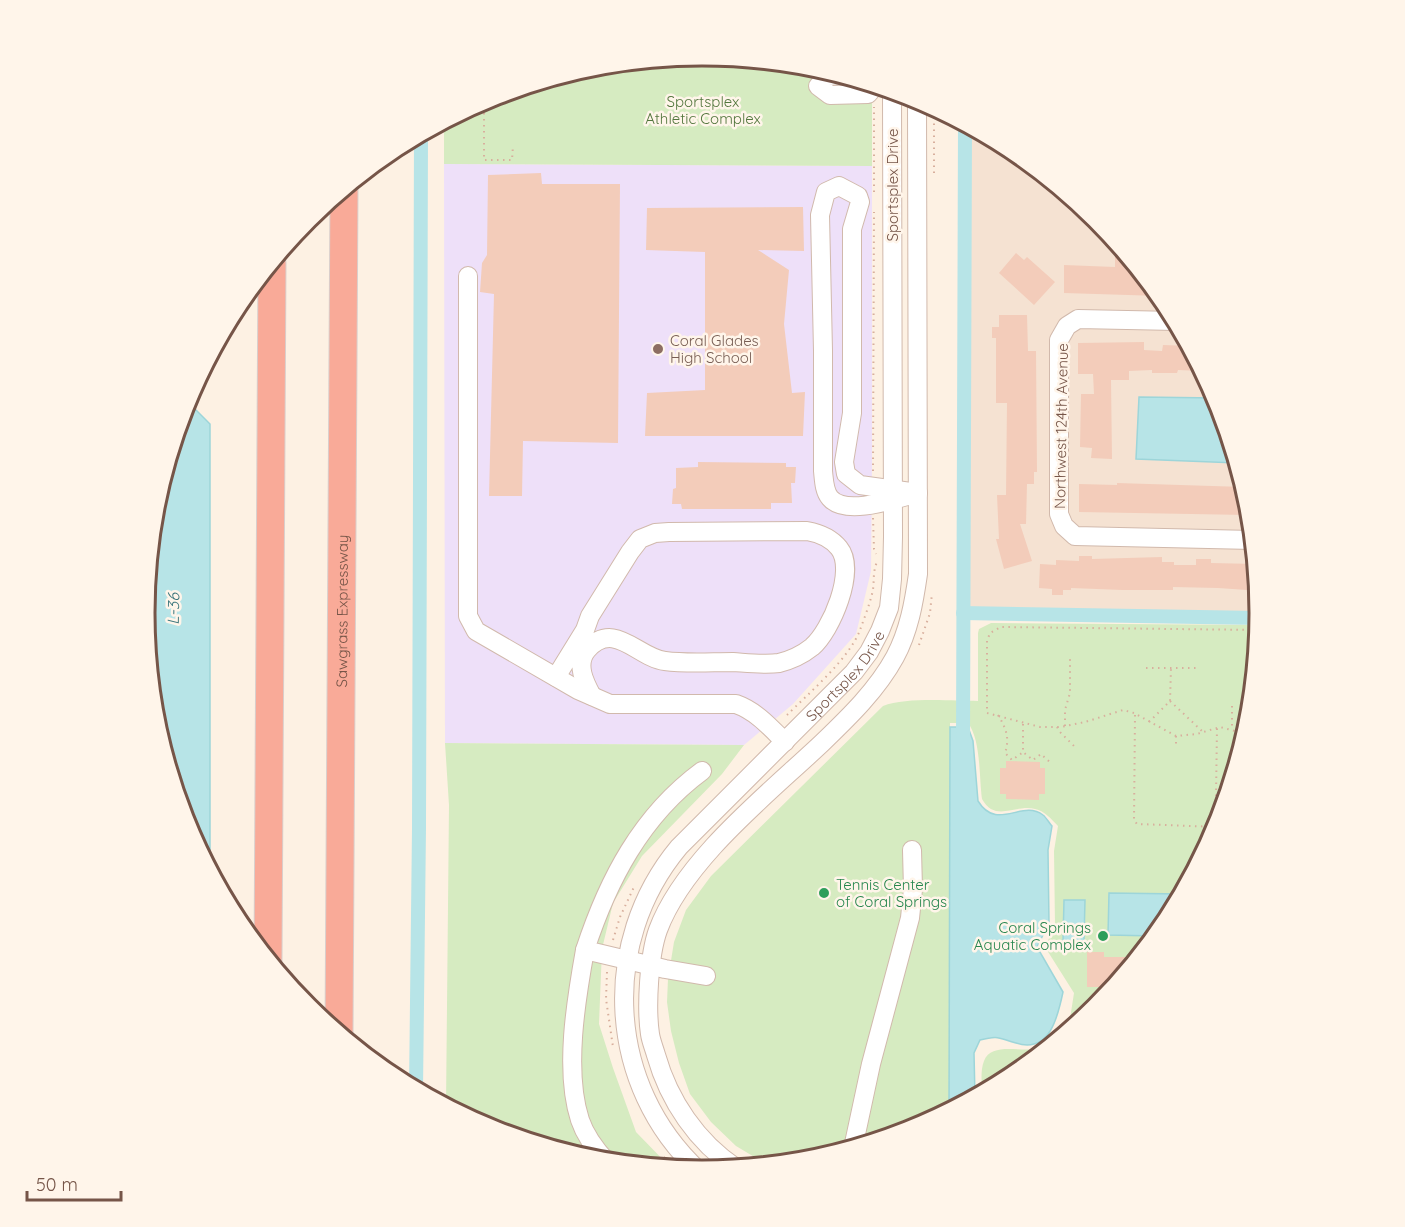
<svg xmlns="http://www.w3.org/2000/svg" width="1405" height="1227" font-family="Quicksand,sans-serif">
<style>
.residential{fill:#f5e2d2}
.education{fill:#eee0f9}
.green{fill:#d6ebc1}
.water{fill:#b7e4e7;stroke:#9dd5d9;stroke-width:1.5}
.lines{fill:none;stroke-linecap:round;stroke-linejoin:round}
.canal{stroke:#b7e4e7;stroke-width:14}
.building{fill:#f3ccba}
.minor-casing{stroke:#d1b9ac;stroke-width:20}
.highway-casing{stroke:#d9cfcc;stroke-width:29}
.path{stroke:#d8af9d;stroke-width:2;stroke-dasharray:1.5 4.5;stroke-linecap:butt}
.minor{stroke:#fff;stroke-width:18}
.highway{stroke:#f9aa98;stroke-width:27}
.education-dot{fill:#8d6e63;stroke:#fff5ea;stroke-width:2}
.leisure-dot{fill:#2e9e5b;stroke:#fff5ea;stroke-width:2}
.labels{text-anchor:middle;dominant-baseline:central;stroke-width:5;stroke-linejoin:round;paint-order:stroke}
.park-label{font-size:15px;fill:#53763d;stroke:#fff5ea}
.street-label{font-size:15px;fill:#765548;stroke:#fff5ea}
.education-label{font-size:15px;fill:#785e54;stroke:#fff5ea;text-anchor:start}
.leisure-label{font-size:15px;fill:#27864d;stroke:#fff5ea;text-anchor:start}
.water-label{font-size:16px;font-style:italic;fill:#3c767c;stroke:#fff5ea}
.rim{fill:none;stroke:#765548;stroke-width:3}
</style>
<rect width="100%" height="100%" fill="#fdf1e3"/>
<path class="residential" d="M 965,124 L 1013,150 L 1097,219 L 1167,304 L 1218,400 L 1250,505 L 1260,618 L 963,613 Z"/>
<path class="education" d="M 444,164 L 872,166 L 872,459 L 871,571 L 856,634 L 793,704 L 744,745 L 445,743 Z"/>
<g class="green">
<path d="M 703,56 L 812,66 L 872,85 L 872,166 L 444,164 L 444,122 L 489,98 L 594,66 Z"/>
<path d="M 991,623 L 1259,625 L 1250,723 L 1218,827 L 1166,924 L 1097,1008 L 1068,1032 L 1074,993 L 1045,947 L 1055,925 L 1054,851 L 1058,826 C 1051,819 1045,811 1035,809 C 1016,804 995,823 982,799 C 979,777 981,740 968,723 L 950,723 L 950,1111 L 916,1129 L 811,1161 L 768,1165 L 736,1146 L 711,1122 L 690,1094 L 679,1063 L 671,1031 L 667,1002 L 668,979 L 674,942 L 686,910 L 711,876 L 883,706 C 906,697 952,701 978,701 L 978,633 L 979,629 Z"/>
<path d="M 445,743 L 744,745 L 722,774 L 642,856 L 613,903 L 602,949 L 599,1024 L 613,1068 L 636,1132 L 671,1168 L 593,1161 L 489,1129 L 446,1106 L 449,805 Z"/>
<path d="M 1053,1044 L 1012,1078 L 982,1094 C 982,1083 980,1071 984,1061 C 991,1042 1020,1052 1035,1049 C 1042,1048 1048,1046 1053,1044 Z"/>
</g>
<g class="water">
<path d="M 1139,397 L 1217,398 L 1237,463 L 1136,459 Z"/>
<path d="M 187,401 L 210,424 L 210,869 L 187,827 L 155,722 L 145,613 L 155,504 Z"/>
<path d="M 950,727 L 968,727 L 973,741 L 978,801 C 997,832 1022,799 1043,815 C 1046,817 1049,823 1052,826 L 1048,850 L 1049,923 L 1037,947 L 1063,992 C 1058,1016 1050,1054 1016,1043 C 998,1038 999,1035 980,1040 L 974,1053 L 975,1097 L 949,1111 Z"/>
<path d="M 1109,893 L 1182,894 L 1166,924 L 1156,936 L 1108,935 Z"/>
<path d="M 1064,900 L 1085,900 L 1084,941 L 1063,941 Z"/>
</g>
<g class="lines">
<g class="canal">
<path d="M 963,613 L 1260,618"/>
<path d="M 963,743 L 965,124"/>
<path d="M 416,1090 L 419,828 L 421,134"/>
</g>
</g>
<g class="building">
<path d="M 541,173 L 542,184 L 620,184 L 618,443 L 523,441 L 522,496 L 489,496 L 494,294 L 480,292 L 482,263 L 487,255 L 488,175 Z"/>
<path d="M 803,207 L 804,251 L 758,250 L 789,270 L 784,324 L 792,393 L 805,392 L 803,436 L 645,436 L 647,393 L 705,390 L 705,252 L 646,250 L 647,208 Z"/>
<path d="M 1016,253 L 1024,260 L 1027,257 L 1055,282 L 1034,305 L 999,273 Z"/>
<path d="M 1115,257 L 1128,257 L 1132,261 L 1131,268 L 1138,268 L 1160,296 L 1064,293 L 1064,265 L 1115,267 Z"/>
<path d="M 999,315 L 1027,315 L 1028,351 L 1036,351 L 1037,472 L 1034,472 L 1034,484 L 1027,484 L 1026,524 L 1020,524 L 1032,561 L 1004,569 L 996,539 L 999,539 L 997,495 L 1006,495 L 1007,403 L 996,403 L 996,338 L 992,338 L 992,327 L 999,327 Z"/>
<path d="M 1144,342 L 1144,350 L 1162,351 L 1163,345 L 1189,346 L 1202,371 L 1178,370 L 1177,373 L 1152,373 L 1152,370 L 1129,371 L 1129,380 L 1111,380 L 1112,459 L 1091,458 L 1092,448 L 1080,447 L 1081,394 L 1094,394 L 1093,374 L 1078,374 L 1078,343 Z"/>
<path d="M 698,462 L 786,463 L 786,467 L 796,467 L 795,483 L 791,483 L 792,503 L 771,503 L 771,509 L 682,509 L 681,504 L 672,504 L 673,489 L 676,488 L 676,468 L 698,467 Z"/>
<path d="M 1117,483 L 1244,487 L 1248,498 L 1247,515 L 1079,512 L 1079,484 L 1117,485 Z"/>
<path d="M 1079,556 L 1092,556 L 1092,559 L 1162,557 L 1162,562 L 1174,562 L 1174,565 L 1196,565 L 1196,559 L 1211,559 L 1211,563 L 1256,564 L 1259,600 L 1247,600 L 1247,590 L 1218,588 L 1173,587 L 1173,590 L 1122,590 L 1071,588 L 1071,590 L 1063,590 L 1063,595 L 1052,595 L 1052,589 L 1039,588 L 1040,564 L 1056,565 L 1056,560 L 1079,561 Z"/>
<path d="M 1006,761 L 1040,762 L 1040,768 L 1045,768 L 1045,794 L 1039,794 L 1039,800 L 1006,799 L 1006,794 L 1000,794 L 1000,768 L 1006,768 Z"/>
<path d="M 1087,952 L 1104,952 L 1104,957 L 1139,957 L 1114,987 L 1087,987 Z"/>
</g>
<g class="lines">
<g class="minor-casing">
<g id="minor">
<path d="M 842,75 L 828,76 L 818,86 L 830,95 L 868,94 L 875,86"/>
<path d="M 839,186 L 858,196 L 860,202 L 852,229 L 852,413 L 844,462 L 846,474 L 860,485 L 918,493 C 898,498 846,517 830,498 C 824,491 824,480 823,471 L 823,351 L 820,215 L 826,192 Z"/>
<path d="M 468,276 L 468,616 L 476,631 L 578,690 L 610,704 L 736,704 C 756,711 770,727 785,742"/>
<path d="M 1176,321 L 1078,319 L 1067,326 L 1059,340 L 1059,514 L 1064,526 L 1075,536 L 1253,540"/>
<path d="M 556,677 L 585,630 L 590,616 L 630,552 L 640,539 L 655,533 L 669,532 L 807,531 C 818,533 831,538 839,548 C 857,570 831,631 812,647 C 802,655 791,660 779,663 C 765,665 748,663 733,662 C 711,662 687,664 665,661 C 638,658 614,619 587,650 C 575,664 585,683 592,696"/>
<path d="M 702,771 C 641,816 608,880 585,950 L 665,969 L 706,976"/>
<path d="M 585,950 C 576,1000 564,1071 580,1120 C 585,1135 596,1150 607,1162"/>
<path d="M 853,1148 L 871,1064 L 910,918 L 913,889 L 912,850"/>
<path d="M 736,1168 C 697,1142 669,1101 656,1055 C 654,1048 651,1041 650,1034 C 646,1007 649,955 658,930 C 684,860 768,794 822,743 C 849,717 877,690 895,657 C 909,631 914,602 918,574 L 917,99"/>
<path id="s1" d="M 699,1171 C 607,1086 599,943 679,847 L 854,672 L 869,652 L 880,631 L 889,608 L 892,579 L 893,537 L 892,91"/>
</g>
</g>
<g class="highway-casing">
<g id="highway">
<path d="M 268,960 L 272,263"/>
<path id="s2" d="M 339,1034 L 344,189"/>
</g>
</g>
<g class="path">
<path d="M 484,101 L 484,160 L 512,160 L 513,146"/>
<path d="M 934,173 L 934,107"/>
<path d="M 874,192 L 874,107"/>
<path d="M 873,471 L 874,212"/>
<path d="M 873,518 L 874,549 L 876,554"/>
<path d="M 919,645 L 930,613 L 932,593"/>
<path d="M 1146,668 L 1197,668"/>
<path d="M 1170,701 L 1203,732"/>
<path d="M 1232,706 L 1232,727"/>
<path d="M 787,715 C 809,693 849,659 860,630 C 864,619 869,606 872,594 C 875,584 872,573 877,562"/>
<path d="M 998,715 C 1006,728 1010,738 1005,753 L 1012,760 L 1022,753"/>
<path d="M 1135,715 L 1134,820 L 1137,824 L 1218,827"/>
<path d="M 1149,722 L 1170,701 L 1171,668"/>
<path d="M 1023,724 L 1023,752 L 1033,760 L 1041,754 L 1051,763"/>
<path d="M 1065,726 L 1065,710 L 1070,693 L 1070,655"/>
<path d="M 1057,727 L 1060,732 L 1076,748"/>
<path d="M 1246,734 L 1220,727 L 1197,734 L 1176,736 L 1134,713 L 1123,710 L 1085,722 L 1061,727 L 1040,727 L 987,713 L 987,641 L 990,633 L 1001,627 L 1259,630"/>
<path d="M 1176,736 L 1176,748"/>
<path d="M 1216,796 L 1217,728"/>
<path d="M 613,940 L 620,917 L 634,887"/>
<path d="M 607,972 L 606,999 L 613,1047"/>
<path d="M 664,1157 L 674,1169"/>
<path d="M 750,1161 L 758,1166"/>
</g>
<use href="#minor" class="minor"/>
<use href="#highway" class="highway"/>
</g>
<circle class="education-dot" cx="658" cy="349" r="6"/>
<g class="leisure-dot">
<circle cx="824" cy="893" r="6"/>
<circle cx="1103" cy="936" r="6"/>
</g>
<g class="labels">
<g class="park-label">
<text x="703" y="101">Sportsplex<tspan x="703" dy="17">Athletic Complex</tspan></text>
</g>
<g class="street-label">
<text transform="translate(892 185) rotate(-90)">Sportsplex Drive</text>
<text transform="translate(1061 426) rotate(-89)">Northwest 124th Avenue</text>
<text stroke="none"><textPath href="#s2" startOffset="423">Sawgrass Expressway</textPath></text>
<text stroke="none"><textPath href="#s1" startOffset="597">Sportsplex Drive</textPath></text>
</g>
<g class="education-label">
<text x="670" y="340">Coral Glades<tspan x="670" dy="17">High School</tspan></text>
</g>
<g class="leisure-label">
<text x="836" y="884">Tennis Center<tspan x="836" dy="17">of Coral Springs</tspan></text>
<text x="1091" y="927" text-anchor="end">Coral Springs<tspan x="1091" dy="17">Aquatic Complex</tspan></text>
</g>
<g class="water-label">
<text transform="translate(173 609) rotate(-89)">L-36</text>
</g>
</g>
<path d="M0 0H1405V1227H0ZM155 613a547 547 0 1 1 1094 0a547 547 0 1 1-1094 0Z" fill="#fff5ea" fill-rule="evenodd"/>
<path class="rim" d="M155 613a547 547 0 1 1 1094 0a547 547 0 1 1-1094 0Z"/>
<path d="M27 1191v9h94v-9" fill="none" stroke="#765548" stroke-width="3"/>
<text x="36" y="1191" font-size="18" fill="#765548" stroke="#fff5ea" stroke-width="4.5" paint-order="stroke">50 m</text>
</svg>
